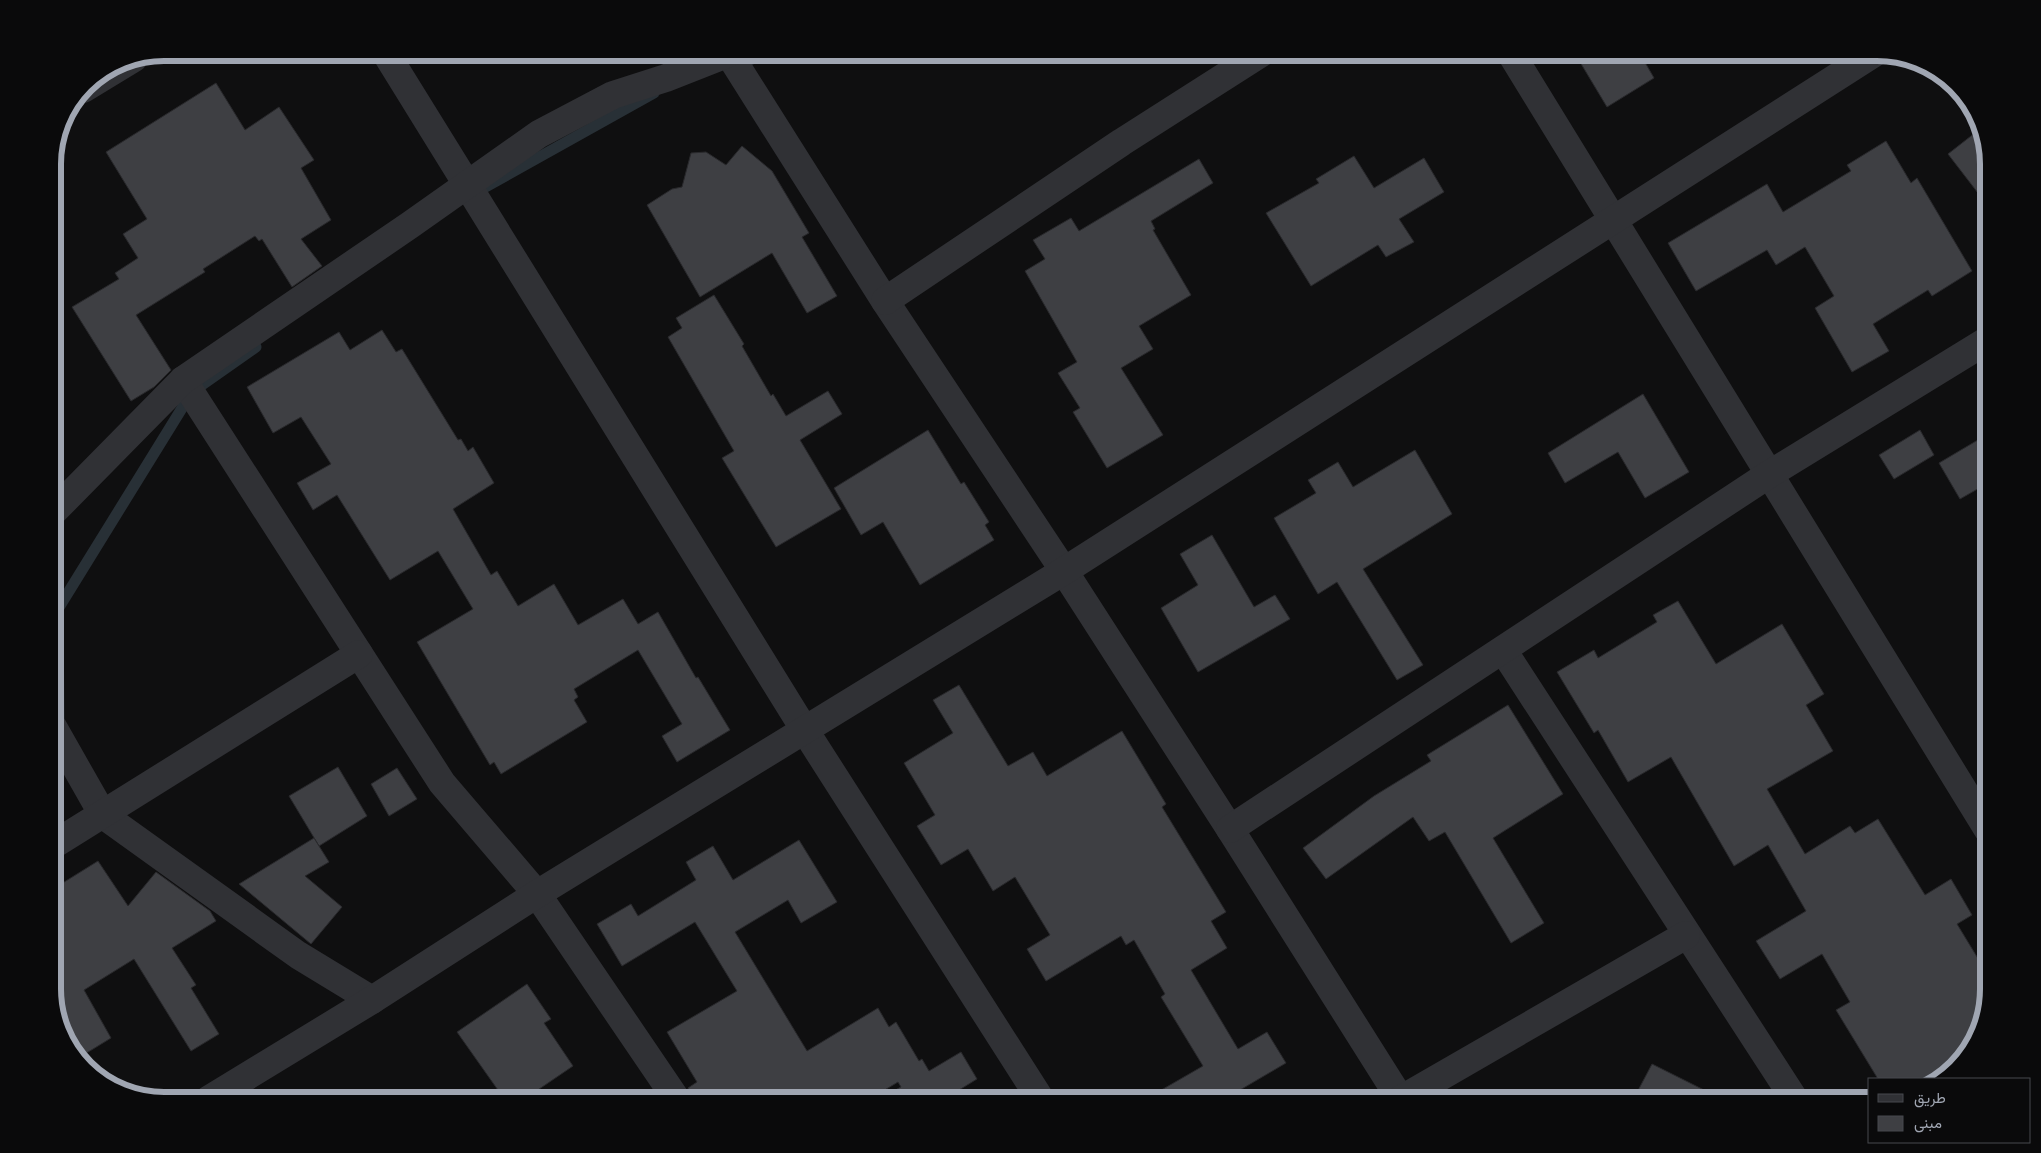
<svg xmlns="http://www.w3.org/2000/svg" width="2041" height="1153" font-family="'Space Grotesk',Vazirmatn,sans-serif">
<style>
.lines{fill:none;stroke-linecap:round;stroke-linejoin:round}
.stream{stroke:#283036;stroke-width:11}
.building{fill:#3e3f43;stroke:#29292c}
.minor{stroke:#303135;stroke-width:28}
.rim{fill:none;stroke:#a0a6b2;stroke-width:6}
</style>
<rect width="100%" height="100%" fill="#0f0f10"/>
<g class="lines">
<g class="stream">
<path d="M 735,65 L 771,52"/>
<path d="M 482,189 L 654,93"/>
<path d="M 59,729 L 58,609 L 192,392 L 256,347"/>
<path d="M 53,797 L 58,791 L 59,750"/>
</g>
</g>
<g class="building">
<path d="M 1574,52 L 1639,52 L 1654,78 L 1607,107 Z"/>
<path d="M 216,83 L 245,130 L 279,107 L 314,160 L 301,168 L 331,220 L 301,239 L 322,266 L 292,287 L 262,239 L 259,241 L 255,236 L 203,269 L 205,272 L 136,315 L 171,370 L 154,387 L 131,401 L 72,307 L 119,279 L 115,273 L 138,258 L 123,234 L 147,219 L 106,152 Z"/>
<path d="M 1980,129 L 1988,157 L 1988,206 L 1948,154 Z"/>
<path d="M 1886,141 L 1911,183 L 1917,178 L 1972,271 L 1932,296 L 1928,290 L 1873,324 L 1889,351 L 1852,372 L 1815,308 L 1834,296 L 1805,247 L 1776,265 L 1767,250 L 1696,291 L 1668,243 L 1767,184 L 1783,212 L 1851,171 L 1847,165 Z"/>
<path d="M 742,146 L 772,171 L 809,233 L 802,237 L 837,296 L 807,313 L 772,253 L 700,297 L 647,205 L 672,189 L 682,187 L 691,153 L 706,152 L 726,165 Z"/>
<path d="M 1354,156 L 1374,188 L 1424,158 L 1444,192 L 1399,219 L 1414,242 L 1386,257 L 1378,245 L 1311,286 L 1266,213 L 1319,183 L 1316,179 Z"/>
<path d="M 1199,159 L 1213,183 L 1151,221 L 1155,229 L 1153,230 L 1191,295 L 1139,326 L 1153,349 L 1121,368 L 1163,435 L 1107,468 L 1073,412 L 1080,408 L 1058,373 L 1077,362 L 1025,271 L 1045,259 L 1033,240 L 1071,218 L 1079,231 Z"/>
<path d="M 714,295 L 744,344 L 742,346 L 771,396 L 773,394 L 786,416 L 828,391 L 842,414 L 800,440 L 841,509 L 776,547 L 722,458 L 734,451 L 668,337 L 682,328 L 676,318 Z"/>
<path d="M 382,330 L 396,352 L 402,349 L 458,440 L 461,439 L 468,451 L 473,447 L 494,483 L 453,509 L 491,575 L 497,571 L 518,606 L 554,584 L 578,625 L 623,599 L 638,624 L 658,612 L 696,678 L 698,677 L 730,730 L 677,762 L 662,736 L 682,724 L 638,650 L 574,689 L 578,697 L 574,700 L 587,722 L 501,774 L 494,762 L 490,765 L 417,642 L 473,609 L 438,551 L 390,580 L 337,495 L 313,510 L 297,483 L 331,464 L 301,417 L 273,433 L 247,387 L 339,332 L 350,350 Z"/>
<path d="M 1643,394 L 1689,472 L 1645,498 L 1618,452 L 1565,483 L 1548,453 Z"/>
<path d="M 928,430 L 961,484 L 964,482 L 989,522 L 985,525 L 994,540 L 920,585 L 883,522 L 861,535 L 834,488 Z"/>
<path d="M 1920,430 L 1934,455 L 1894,479 L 1879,455 Z"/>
<path d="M 1988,434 L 1988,483 L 1960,499 L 1939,463 Z"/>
<path d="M 1415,450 L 1452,514 L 1363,569 L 1423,665 L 1397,680 L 1337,582 L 1318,594 L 1274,518 L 1316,493 L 1308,480 L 1338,462 L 1353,487 Z"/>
<path d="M 1212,535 L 1254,607 L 1275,595 L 1290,619 L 1198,672 L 1161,608 L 1198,585 L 1180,554 Z"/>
<path d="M 1678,601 L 1716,664 L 1782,624 L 1824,694 L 1806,705 L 1833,751 L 1767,789 L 1805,854 L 1850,826 L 1855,833 L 1878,819 L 1925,895 L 1951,879 L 1972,915 L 1957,924 L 1988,975 L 1988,989 L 1974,1044 L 1963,1055 L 1922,1079 L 1878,1079 L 1836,1010 L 1850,1002 L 1822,954 L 1780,979 L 1756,941 L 1806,911 L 1768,845 L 1734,866 L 1671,757 L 1628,782 L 1598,730 L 1594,733 L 1557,672 L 1594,650 L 1598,658 L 1657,622 L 1653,615 Z"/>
<path d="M 959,685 L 1008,766 L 1033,752 L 1047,776 L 1122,731 L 1166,804 L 1162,807 L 1226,912 L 1211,921 L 1227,948 L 1191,970 L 1238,1049 L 1267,1032 L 1286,1063 L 1223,1100 L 1144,1100 L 1203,1066 L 1161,997 L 1165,994 L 1134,940 L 1126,945 L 1121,936 L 1046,981 L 1027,949 L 1050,935 L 1015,877 L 993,891 L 968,849 L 941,865 L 917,826 L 935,815 L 904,763 L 953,733 L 933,700 Z"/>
<path d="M 1508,705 L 1563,794 L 1493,838 L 1544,923 L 1511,943 L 1445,832 L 1429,841 L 1413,817 L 1326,879 L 1303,848 L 1374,796 L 1431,761 L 1427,755 Z"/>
<path d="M 338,767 L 367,816 L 319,846 L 289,796 Z"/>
<path d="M 397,768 L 417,799 L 389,816 L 371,784 Z"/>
<path d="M 314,838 L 329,862 L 305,876 L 342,907 L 311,944 L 239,884 Z"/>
<path d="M 799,840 L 837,902 L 801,923 L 788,900 L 735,932 L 807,1051 L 878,1008 L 889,1027 L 896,1022 L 919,1061 L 922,1059 L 929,1071 L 961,1052 L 977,1079 L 946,1098 L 948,1100 L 877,1100 L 901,1087 L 898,1082 L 868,1100 L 692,1100 L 688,1088 L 697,1082 L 667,1032 L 737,991 L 695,922 L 622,966 L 597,924 L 631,904 L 638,916 L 696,880 L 686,862 L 713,846 L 733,880 Z"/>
<path d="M 98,861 L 128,906 L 156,872 L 210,911 L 216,921 L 172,948 L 196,985 L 191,988 L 219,1034 L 191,1051 L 134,959 L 84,990 L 111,1038 L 80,1057 L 67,1041 L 53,996 L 53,889 Z"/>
<path d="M 527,984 L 551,1019 L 544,1023 L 573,1066 L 523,1100 L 505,1100 L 457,1032 Z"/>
<path d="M 1652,1064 L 1724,1100 L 1633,1100 Z"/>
</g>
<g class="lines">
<g class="minor">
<path d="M 385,52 L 804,729 L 1041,1100"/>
<path d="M 1510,52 L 1988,830"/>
<path d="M 729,54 L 885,301 L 1064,571 L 1230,829 L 1401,1100"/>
<path d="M 83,89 L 134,58"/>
<path d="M 885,301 L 1122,142 L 1263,52"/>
<path d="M 183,380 L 442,783 L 537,894 L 677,1100"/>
<path d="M 53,512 L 183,380 L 410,225 L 539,134 L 613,95 L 666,78 L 732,52"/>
<path d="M 1503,650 L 1795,1100"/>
<path d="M 53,727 L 103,815 L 298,955 L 372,1000"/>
<path d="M 1230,829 L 1768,475 L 1988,340"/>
<path d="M 53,845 L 359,654"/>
<path d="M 208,1100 L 372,1000 L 537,894 L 1064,571 L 1876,52"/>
<path d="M 1400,1100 L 1686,935"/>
</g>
</g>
<path d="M0 0H2041V1153H0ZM164 61H1877A103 103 0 0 1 1980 164V989A103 103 0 0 1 1877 1092H164A103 103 0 0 1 61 989V164A103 103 0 0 1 164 61Z" fill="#0a0a0b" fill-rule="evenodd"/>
<path class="rim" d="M164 61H1877A103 103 0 0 1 1980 164V989A103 103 0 0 1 1877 1092H164A103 103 0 0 1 61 989V164A103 103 0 0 1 164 61Z"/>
<rect x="1868" y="1078" width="162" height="65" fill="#0a0a0b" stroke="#46484e"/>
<rect x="1878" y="1094" width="25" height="8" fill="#303135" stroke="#46484e"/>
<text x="1914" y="1103" font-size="15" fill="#a0a6b2">طريق</text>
<rect x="1878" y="1116" width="25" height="15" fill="#3e3f43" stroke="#46484e"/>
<text x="1914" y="1128" font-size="15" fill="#a0a6b2">مبنى</text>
</svg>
